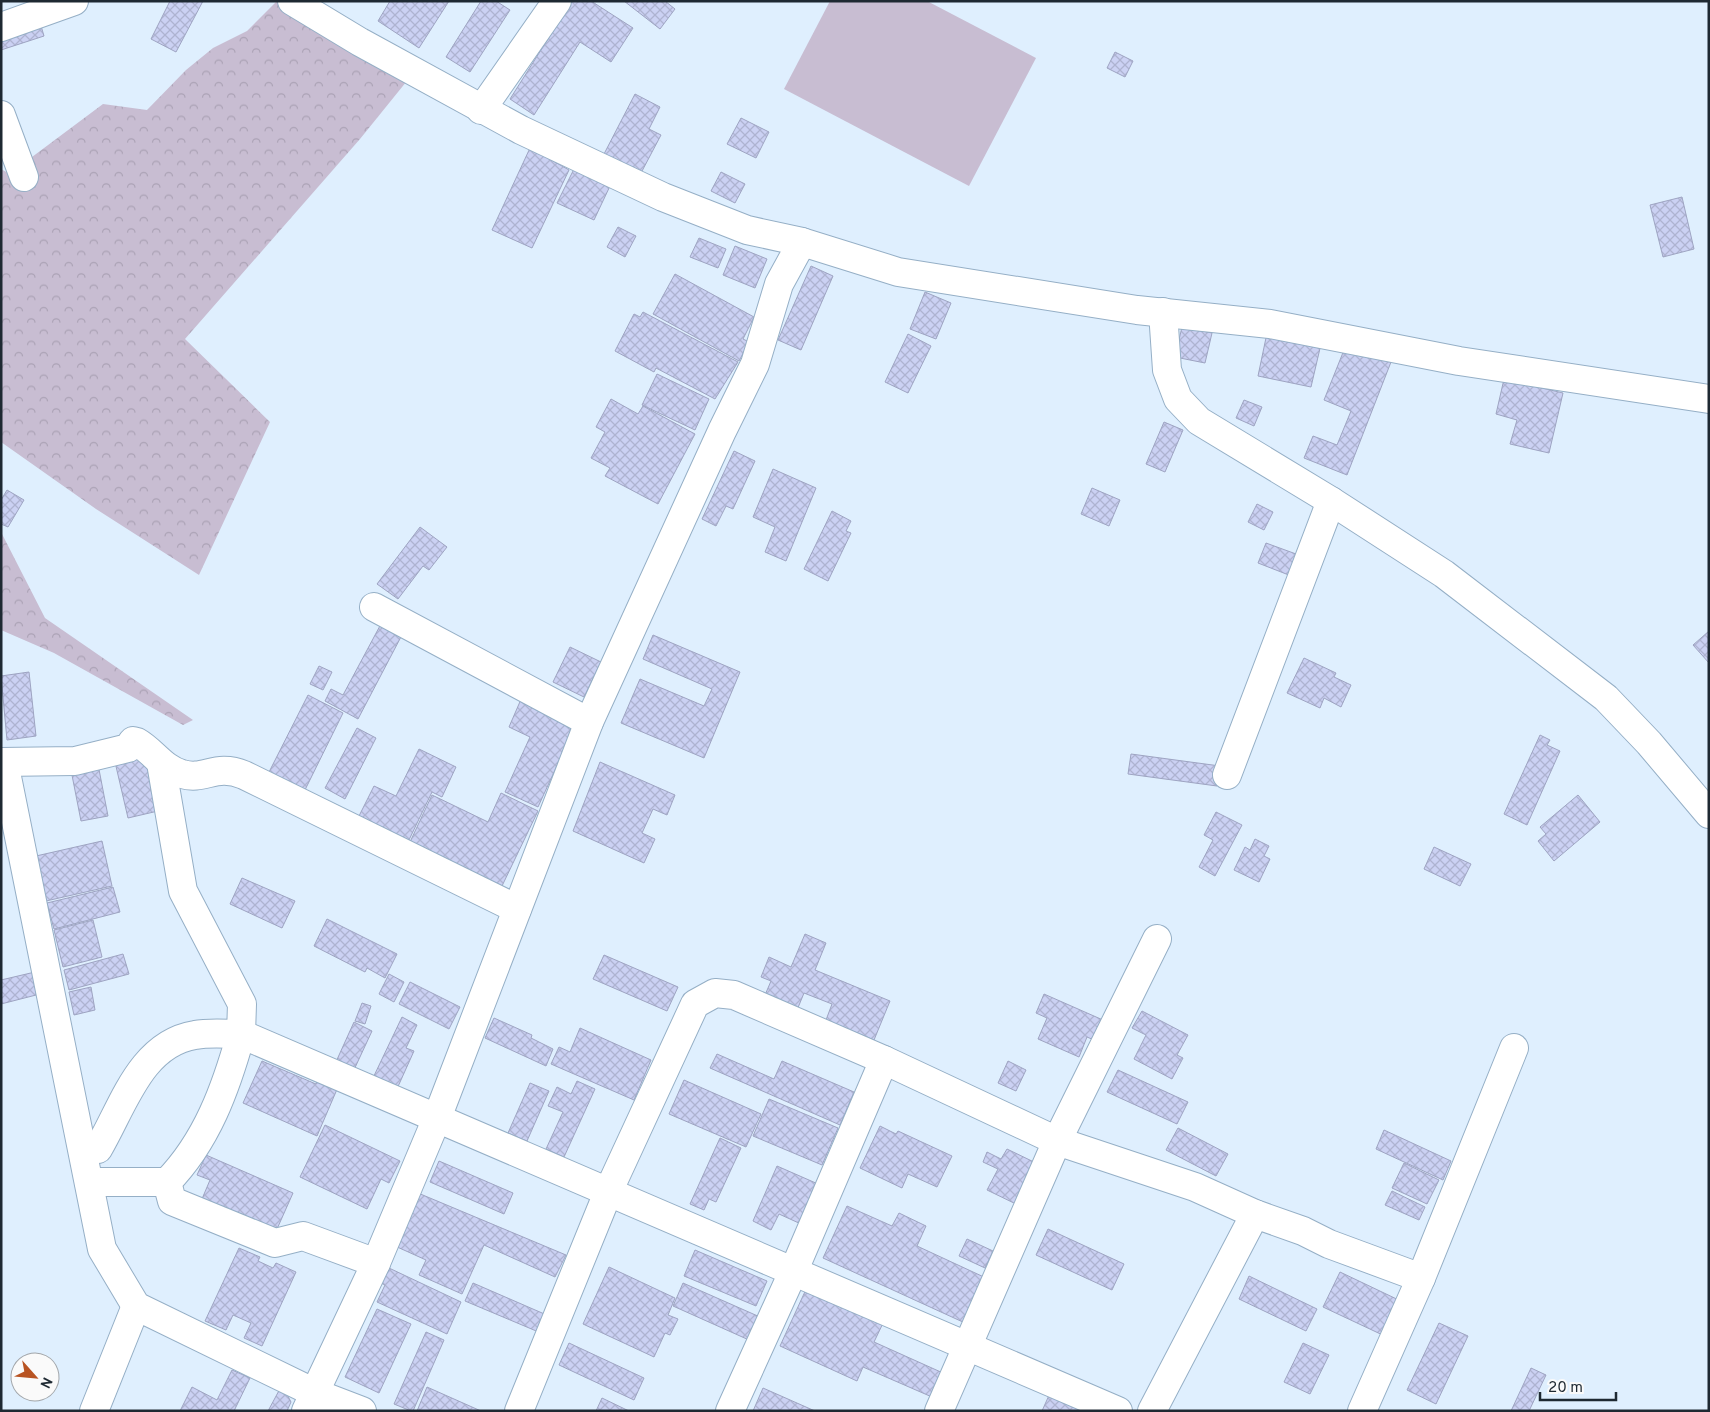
<svg xmlns="http://www.w3.org/2000/svg" width="1710" height="1412" font-family="Overpass,sans-serif">
<style>
.forest{fill:url(#forest-crowns)}
.garden{fill:#c8bdd2}
.building{fill:url(#building-cross-hatch);stroke:#9ea4c2}
.lines{fill:none;stroke-linecap:round;stroke-linejoin:round}
.minor-casing{stroke:#95afc6;stroke-width:30}
.minor{stroke:#fff;stroke-width:28}
</style>
<defs>
<pattern id="forest-crowns" width="20" height="18" patternUnits="userSpaceOnUse" patternTransform="scale(1.25)"><rect width="20" height="18" fill="#c8bdd2"/><path d="M2 6a3 3 0 1 1 6 0M12 15a3 3 0 1 1 6 0" fill="none" stroke="#aba2b5"/></pattern>
<pattern id="building-cross-hatch" width="8" height="8" patternUnits="userSpaceOnUse" patternTransform="scale(1.25)"><rect width="8" height="8" fill="#cbd1f3"/><path d="M0 0l8 8M0 8l8-8" fill="none" stroke="#aeb3d1"/></pattern>
</defs>
<rect width="100%" height="100%" fill="#dfeffe"/>
<g class="forest">
<path d="M 277,1 L 289,1 L 415,71 L 360,139 L 185,339 L 270,422 L 199,575 L 96,509 L 1,442 L 1,169 L 26,183 L 32,157 L 103,104 L 147,110 L 186,70 L 213,48 L 247,31 Z"/>
<path d="M 1,532 L 45,618 L 193,720 L 183,725 L 54,653 L 1,630 Z"/>
</g>
<path class="garden" d="M 830,1 L 927,1 L 1036,58 L 969,186 L 784,89 Z"/>
<g class="building">
<path d="M 170,1 L 203,1 L 176,52 L 151,39 Z"/>
<path d="M 390,1 L 449,1 L 419,48 L 378,21 Z"/>
<path d="M 481,1 L 496,1 L 510,10 L 470,72 L 446,57 Z"/>
<path d="M 572,1 L 591,1 L 633,28 L 611,62 L 580,42 L 534,115 L 510,99 Z"/>
<path d="M 624,1 L 665,1 L 675,9 L 660,29 Z"/>
<path d="M 39,19 L 44,36 L 1,50 L 1,31 Z"/>
<path d="M 1115,52 L 1133,61 L 1125,77 L 1107,68 Z"/>
<path d="M 635,94 L 660,107 L 649,129 L 661,135 L 641,173 L 604,154 Z"/>
<path d="M 741,118 L 769,132 L 756,158 L 727,144 Z"/>
<path d="M 530,148 L 569,170 L 532,248 L 492,230 Z"/>
<path d="M 574,169 L 610,186 L 594,220 L 557,203 Z"/>
<path d="M 721,172 L 745,184 L 735,203 L 711,191 Z"/>
<path d="M 1682,197 L 1694,249 L 1663,257 L 1650,205 Z"/>
<path d="M 618,227 L 636,236 L 625,257 L 607,247 Z"/>
<path d="M 699,238 L 726,249 L 718,268 L 690,257 Z"/>
<path d="M 735,246 L 767,259 L 755,288 L 723,275 Z"/>
<path d="M 811,266 L 833,276 L 801,350 L 778,340 Z"/>
<path d="M 675,274 L 754,317 L 743,339 L 749,342 L 739,361 L 653,314 Z"/>
<path d="M 925,292 L 951,303 L 936,339 L 910,329 Z"/>
<path d="M 643,312 L 738,362 L 715,399 L 656,368 L 654,372 L 615,351 L 634,314 L 640,317 Z"/>
<path d="M 1182,327 L 1212,333 L 1205,363 L 1175,357 Z"/>
<path d="M 1267,333 L 1321,344 L 1311,387 L 1258,376 Z"/>
<path d="M 908,334 L 931,346 L 908,393 L 885,382 Z"/>
<path d="M 1346,345 L 1391,362 L 1347,475 L 1304,458 L 1313,436 L 1337,445 L 1351,411 L 1324,400 Z"/>
<path d="M 657,374 L 709,399 L 695,430 L 642,405 Z"/>
<path d="M 1504,379 L 1563,393 L 1549,453 L 1510,444 L 1517,420 L 1496,414 Z"/>
<path d="M 611,399 L 638,414 L 643,406 L 695,434 L 658,504 L 605,476 L 610,468 L 591,458 L 605,432 L 596,427 Z"/>
<path d="M 1244,400 L 1262,407 L 1254,426 L 1236,418 Z"/>
<path d="M 1164,422 L 1183,430 L 1165,472 L 1146,464 Z"/>
<path d="M 734,451 L 755,461 L 733,509 L 726,506 L 716,526 L 702,519 Z"/>
<path d="M 773,469 L 816,488 L 786,561 L 765,552 L 775,527 L 753,517 Z"/>
<path d="M 1092,488 L 1120,500 L 1109,526 L 1081,514 Z"/>
<path d="M 7,490 L 24,500 L 8,527 L 1,524 L 1,500 Z"/>
<path d="M 1257,504 L 1273,512 L 1264,530 L 1248,522 Z"/>
<path d="M 832,511 L 851,521 L 846,531 L 851,533 L 828,581 L 804,569 Z"/>
<path d="M 420,527 L 447,547 L 429,570 L 423,566 L 398,599 L 377,584 Z"/>
<path d="M 1266,543 L 1307,558 L 1299,579 L 1258,563 Z"/>
<path d="M 382,622 L 403,633 L 358,719 L 325,701 L 331,689 L 343,695 Z"/>
<path d="M 1709,631 L 1709,663 L 1693,645 Z"/>
<path d="M 653,635 L 740,672 L 704,758 L 621,723 L 640,679 L 704,706 L 712,689 L 643,659 Z"/>
<path d="M 570,647 L 601,662 L 584,697 L 553,682 Z"/>
<path d="M 1304,658 L 1336,673 L 1334,677 L 1351,685 L 1341,707 L 1324,698 L 1320,708 L 1287,693 Z"/>
<path d="M 319,666 L 332,672 L 323,690 L 310,684 Z"/>
<path d="M 29,672 L 36,736 L 7,740 L 1,676 Z"/>
<path d="M 308,695 L 343,713 L 302,796 L 266,778 Z"/>
<path d="M 522,697 L 577,722 L 538,807 L 505,792 L 530,737 L 509,727 Z"/>
<path d="M 357,728 L 376,738 L 345,799 L 325,788 Z"/>
<path d="M 1540,735 L 1550,740 L 1547,745 L 1560,751 L 1527,825 L 1504,814 Z"/>
<path d="M 419,749 L 456,767 L 442,797 L 432,792 L 408,842 L 358,818 L 374,786 L 396,796 Z"/>
<path d="M 1131,754 L 1220,766 L 1217,786 L 1128,774 Z"/>
<path d="M 146,755 L 158,811 L 128,818 L 115,762 Z"/>
<path d="M 97,759 L 108,816 L 81,821 L 70,765 Z"/>
<path d="M 600,762 L 675,795 L 667,815 L 653,809 L 642,833 L 655,839 L 644,863 L 573,831 Z"/>
<path d="M 501,793 L 538,811 L 502,886 L 410,842 L 432,795 L 488,822 Z"/>
<path d="M 1578,795 L 1600,822 L 1554,861 L 1538,841 L 1546,834 L 1540,827 Z"/>
<path d="M 1216,812 L 1242,825 L 1215,876 L 1199,867 L 1213,840 L 1204,835 Z"/>
<path d="M 1255,839 L 1269,846 L 1264,856 L 1270,859 L 1259,882 L 1234,870 L 1245,847 L 1250,850 Z"/>
<path d="M 102,841 L 112,886 L 46,901 L 36,856 Z"/>
<path d="M 1434,847 L 1471,864 L 1460,886 L 1424,869 Z"/>
<path d="M 242,878 L 295,901 L 282,928 L 230,904 Z"/>
<path d="M 113,887 L 120,912 L 54,929 L 47,903 Z"/>
<path d="M 327,919 L 397,954 L 385,978 L 367,968 L 365,972 L 314,946 Z"/>
<path d="M 93,920 L 102,957 L 63,967 L 54,930 Z"/>
<path d="M 805,934 L 826,943 L 815,970 L 890,1001 L 874,1040 L 826,1020 L 832,1004 L 804,993 L 795,1015 L 762,1002 L 771,981 L 761,977 L 769,957 L 791,967 Z"/>
<path d="M 123,954 L 129,974 L 69,990 L 64,970 Z"/>
<path d="M 604,955 L 678,987 L 667,1011 L 593,979 Z"/>
<path d="M 35,972 L 40,994 L 1,1004 L 1,980 Z"/>
<path d="M 389,974 L 404,982 L 394,1002 L 379,994 Z"/>
<path d="M 410,982 L 460,1007 L 449,1029 L 399,1004 Z"/>
<path d="M 91,987 L 95,1010 L 74,1015 L 69,992 Z"/>
<path d="M 1044,994 L 1103,1020 L 1094,1040 L 1087,1037 L 1079,1057 L 1038,1039 L 1047,1018 L 1036,1013 Z"/>
<path d="M 362,1003 L 371,1006 L 365,1024 L 355,1021 Z"/>
<path d="M 1142,1011 L 1188,1035 L 1177,1055 L 1183,1058 L 1172,1079 L 1134,1059 L 1146,1035 L 1132,1028 Z"/>
<path d="M 402,1017 L 417,1025 L 406,1048 L 414,1051 L 396,1091 L 372,1080 Z"/>
<path d="M 494,1018 L 532,1035 L 531,1038 L 553,1049 L 546,1066 L 485,1038 Z"/>
<path d="M 354,1022 L 372,1031 L 353,1072 L 335,1064 Z"/>
<path d="M 580,1028 L 651,1060 L 634,1100 L 551,1064 L 559,1047 L 570,1052 Z"/>
<path d="M 717,1054 L 774,1079 L 782,1061 L 854,1092 L 840,1125 L 710,1068 Z"/>
<path d="M 262,1061 L 316,1084 L 318,1079 L 338,1087 L 317,1136 L 243,1103 Z"/>
<path d="M 1008,1061 L 1026,1070 L 1016,1091 L 998,1083 Z"/>
<path d="M 1118,1070 L 1188,1102 L 1177,1124 L 1107,1092 Z"/>
<path d="M 684,1080 L 761,1114 L 746,1147 L 669,1114 Z"/>
<path d="M 577,1081 L 595,1089 L 564,1157 L 546,1149 L 563,1112 L 548,1106 L 557,1087 L 571,1094 Z"/>
<path d="M 530,1083 L 549,1091 L 527,1141 L 508,1133 Z"/>
<path d="M 769,1099 L 838,1128 L 822,1165 L 753,1136 Z"/>
<path d="M 325,1125 L 400,1161 L 389,1183 L 381,1179 L 367,1209 L 300,1177 Z"/>
<path d="M 880,1126 L 896,1134 L 898,1131 L 952,1156 L 937,1187 L 908,1174 L 902,1188 L 860,1168 Z"/>
<path d="M 1178,1128 L 1228,1154 L 1216,1176 L 1166,1150 Z"/>
<path d="M 1384,1130 L 1451,1161 L 1443,1180 L 1376,1149 Z"/>
<path d="M 720,1138 L 741,1148 L 716,1202 L 709,1199 L 704,1210 L 690,1204 Z"/>
<path d="M 1007,1149 L 1038,1164 L 1018,1205 L 987,1190 L 998,1169 L 983,1162 L 987,1152 L 1001,1159 Z"/>
<path d="M 206,1155 L 293,1193 L 273,1238 L 199,1206 L 210,1180 L 197,1175 Z"/>
<path d="M 439,1161 L 513,1193 L 504,1214 L 430,1182 Z"/>
<path d="M 1404,1163 L 1439,1180 L 1427,1204 L 1392,1188 Z"/>
<path d="M 777,1166 L 818,1184 L 801,1224 L 779,1214 L 771,1230 L 753,1221 Z"/>
<path d="M 1392,1191 L 1425,1207 L 1419,1220 L 1385,1205 Z"/>
<path d="M 418,1193 L 566,1255 L 555,1277 L 484,1245 L 462,1294 L 419,1275 L 426,1260 L 395,1246 Z"/>
<path d="M 847,1206 L 892,1226 L 899,1213 L 926,1226 L 917,1246 L 986,1278 L 965,1323 L 823,1258 Z"/>
<path d="M 1048,1229 L 1124,1264 L 1112,1290 L 1036,1255 Z"/>
<path d="M 967,1239 L 993,1251 L 985,1268 L 959,1256 Z"/>
<path d="M 239,1248 L 260,1257 L 258,1261 L 273,1268 L 276,1263 L 296,1272 L 262,1346 L 244,1338 L 251,1323 L 233,1315 L 226,1330 L 205,1321 Z"/>
<path d="M 695,1250 L 767,1281 L 756,1306 L 684,1276 Z"/>
<path d="M 609,1267 L 675,1298 L 668,1315 L 678,1319 L 670,1335 L 665,1333 L 654,1357 L 583,1324 Z"/>
<path d="M 389,1268 L 461,1302 L 447,1334 L 377,1302 L 385,1285 L 381,1283 Z"/>
<path d="M 1340,1272 L 1405,1303 L 1389,1338 L 1323,1307 Z"/>
<path d="M 1249,1276 L 1317,1309 L 1306,1331 L 1239,1299 Z"/>
<path d="M 473,1283 L 549,1316 L 541,1333 L 465,1301 Z"/>
<path d="M 683,1283 L 760,1317 L 749,1340 L 673,1306 Z"/>
<path d="M 808,1285 L 885,1319 L 874,1342 L 943,1373 L 932,1397 L 863,1367 L 857,1381 L 780,1346 Z"/>
<path d="M 377,1309 L 411,1324 L 379,1393 L 345,1377 Z"/>
<path d="M 1439,1323 L 1468,1336 L 1436,1404 L 1407,1390 Z"/>
<path d="M 426,1332 L 444,1340 L 413,1411 L 411,1411 L 394,1404 Z"/>
<path d="M 569,1343 L 644,1378 L 634,1400 L 559,1365 Z"/>
<path d="M 1303,1343 L 1329,1355 L 1310,1394 L 1284,1382 Z"/>
<path d="M 1531,1368 L 1546,1375 L 1529,1411 L 1511,1411 Z"/>
<path d="M 232,1370 L 250,1378 L 234,1411 L 180,1411 L 192,1387 L 217,1400 Z"/>
<path d="M 282,1385 L 291,1402 L 287,1411 L 268,1411 Z"/>
<path d="M 427,1387 L 481,1411 L 417,1411 Z"/>
<path d="M 763,1388 L 815,1411 L 753,1411 Z"/>
<path d="M 1050,1393 L 1087,1411 L 1042,1411 Z"/>
<path d="M 602,1398 L 629,1411 L 596,1411 Z"/>
</g>
<g class="lines">
<g class="minor-casing">
<g id="minor">
<path d="M 292,1 L 360,42 L 521,130 L 663,197 L 747,230 L 802,242 L 898,272 L 1137,310 L 1270,324 L 1459,361 L 1709,399"/>
<path d="M 1,27 L 74,1"/>
<path d="M 481,110 L 557,1"/>
<path d="M 1,115 L 24,177"/>
<path d="M 1163,312 L 1167,370 L 1178,399 L 1199,421 L 1331,501 L 1444,574 L 1606,698 L 1649,743 L 1709,814"/>
<path d="M 374,607 L 589,722"/>
<path d="M 1,762 L 75,761 L 128,748 L 133,741 L 137,742 C 153,751 163,769 182,774 C 205,781 215,763 244,775 L 517,909"/>
<path d="M 4,762 L 102,1249 L 136,1306 L 315,1393 L 362,1411"/>
<path d="M 1227,775 L 1331,501"/>
<path d="M 82,1145 L 98,1149 C 123,1107 140,1044 195,1035 C 210,1032 227,1034 241,1034 L 242,1004 L 183,891 L 161,763"/>
<path d="M 89,1182 L 167,1182 C 207,1141 226,1088 241,1034 L 1118,1411"/>
<path d="M 167,1182 L 172,1201 L 275,1243 L 303,1236 L 376,1263"/>
<path d="M 94,1411 L 136,1306"/>
<path d="M 306,1411 L 376,1263 L 437,1118 L 589,722 L 722,431 L 755,364 L 779,284 L 802,242"/>
<path d="M 519,1411 L 609,1190 L 695,1004 L 715,993 L 734,995 L 884,1060 L 1057,1141 L 1195,1187 L 1255,1214 L 1303,1231 L 1329,1244 L 1421,1278"/>
<path d="M 730,1411 L 794,1270 L 884,1060"/>
<path d="M 939,1411 L 1057,1141 L 1157,939"/>
<path d="M 1152,1411 L 1255,1214"/>
<path d="M 1362,1411 L 1421,1278 L 1514,1048"/>
</g>
</g>
<use href="#minor" class="minor"/>
</g>
<rect width="1710" height="1412" fill="none" stroke="#1e2932" stroke-width="5"/>
<g transform="translate(35 1377) rotate(117)"><circle r="24" fill="#fafafa" stroke="#a2a6aa"/>
<path d="M0-4L9 19L0 12L-9 19Z" fill="#b85322"/>
<text y="-8" font-size="14" font-weight="bold" text-anchor="middle" fill="#1e2932">N</text>
</g>
<path d="M1540 1392v8h76v-8" fill="none" stroke="#1e2932" stroke-width="2.5"/>
<text x="1548" y="1392" font-size="15" fill="#1e2932" stroke="#fafafa" stroke-width="4" paint-order="stroke">20 m</text>
</svg>
